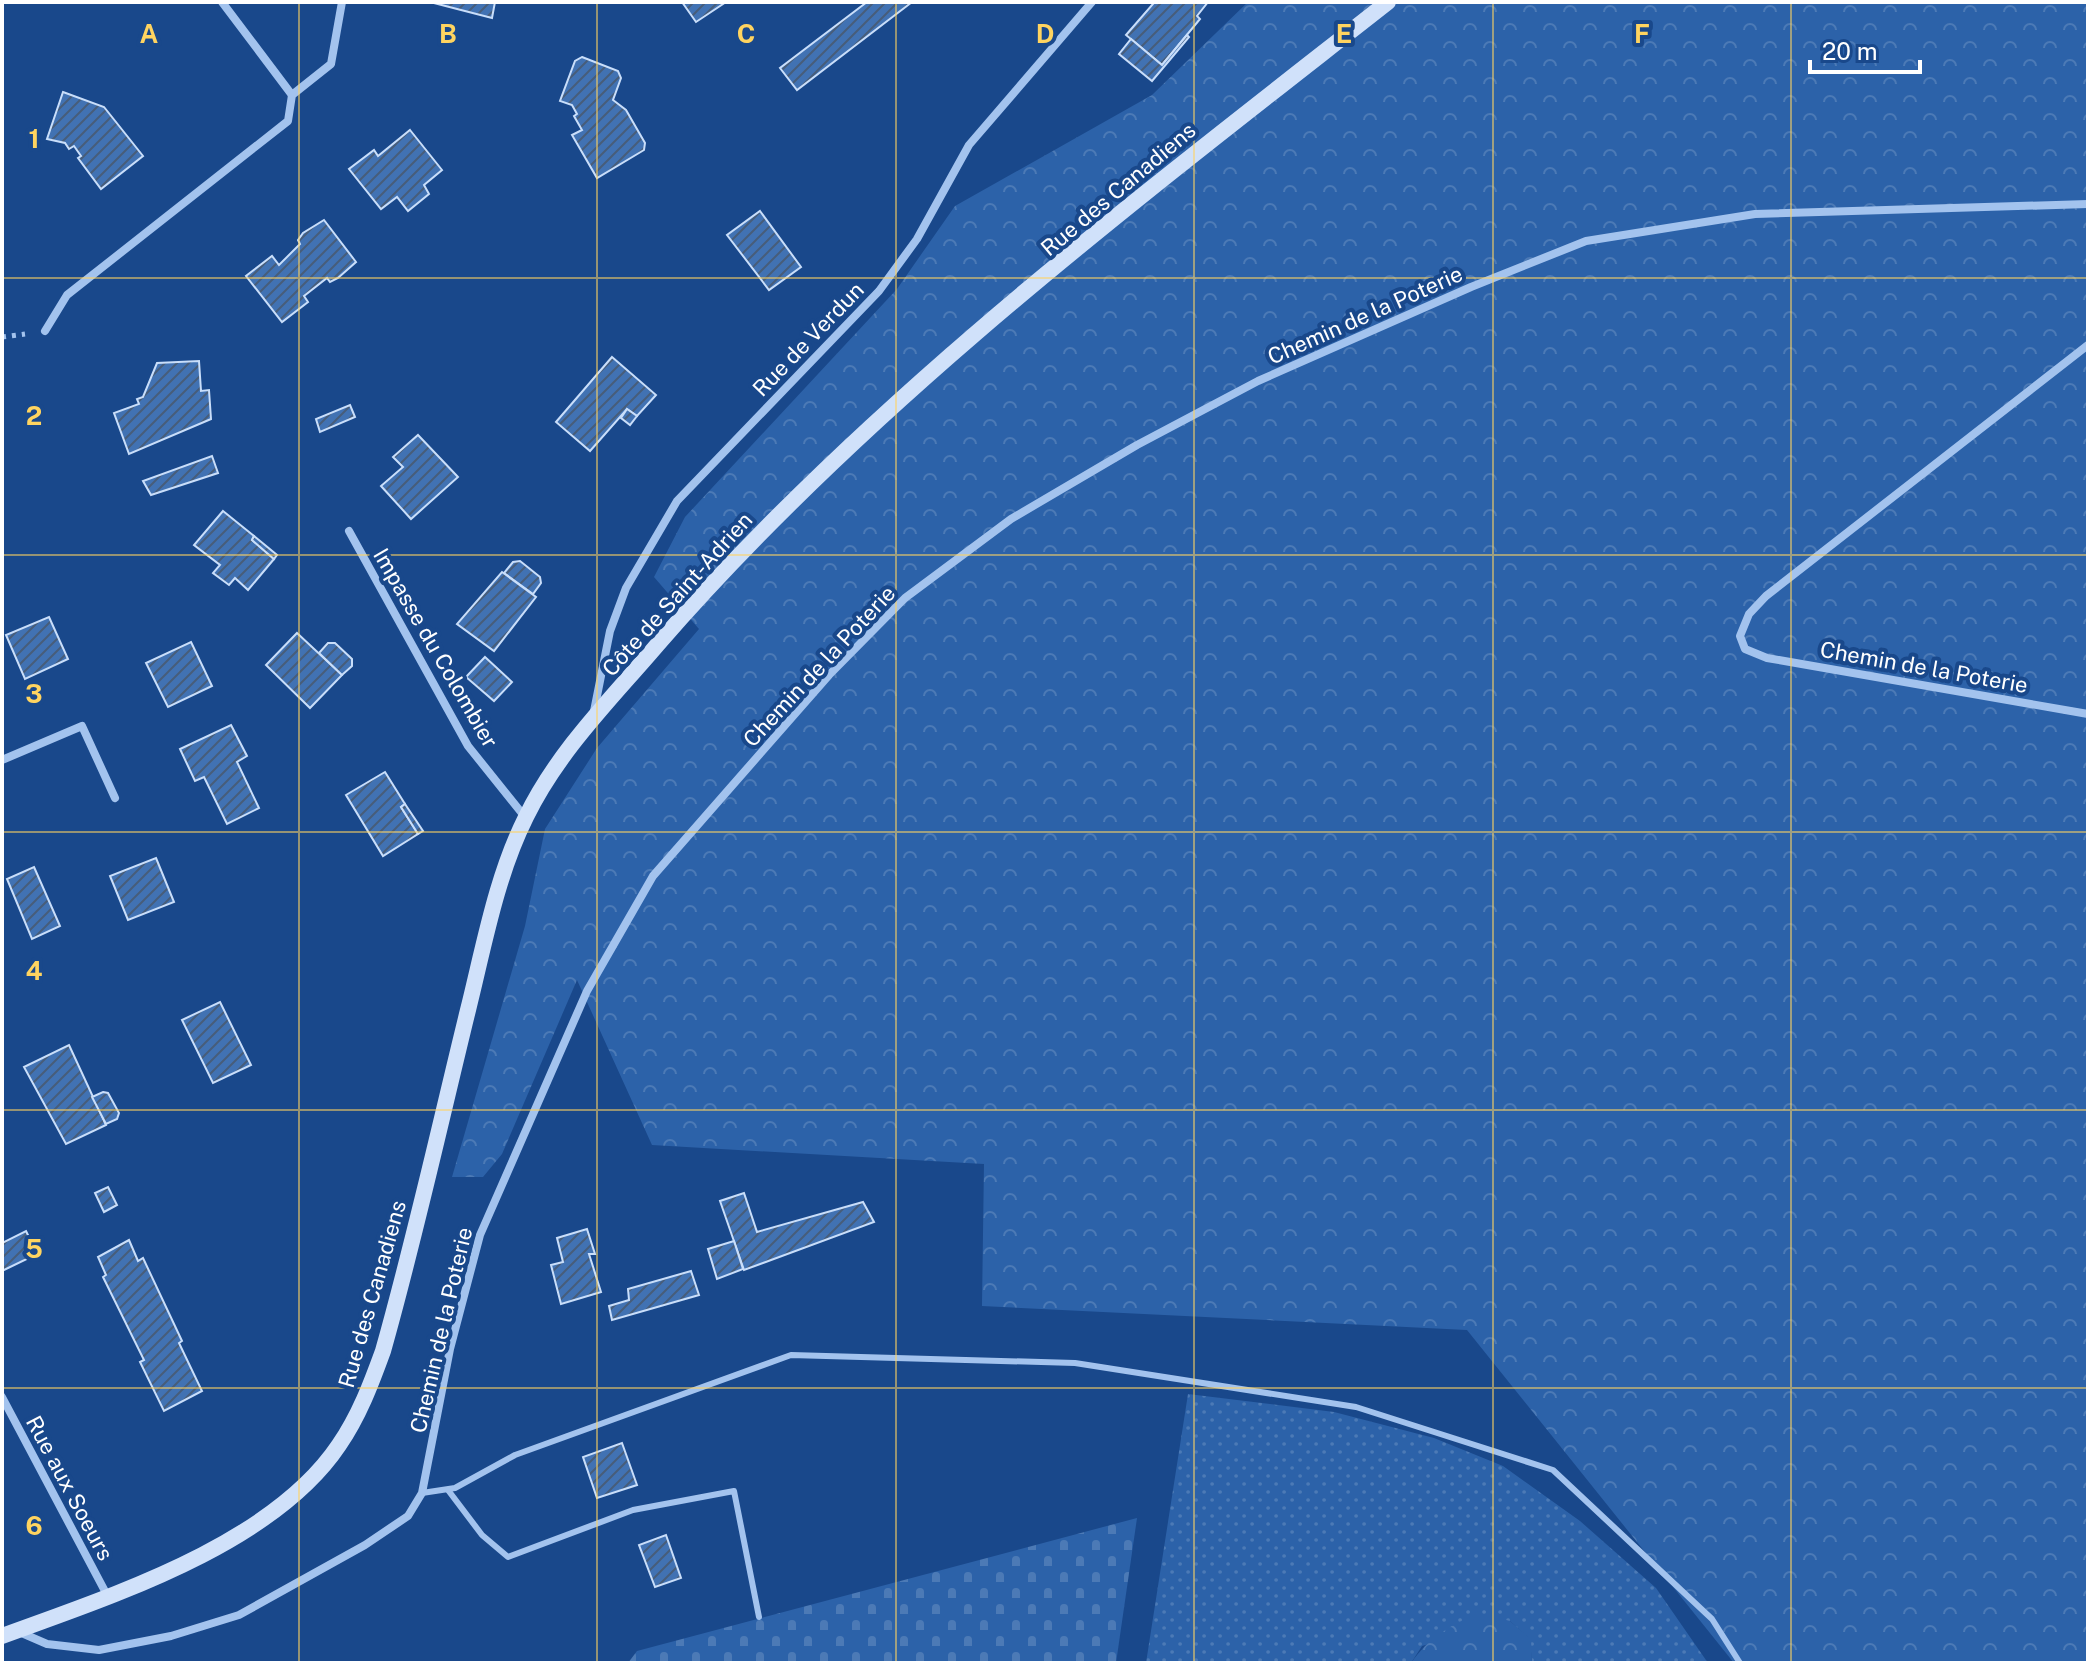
<svg xmlns="http://www.w3.org/2000/svg" width="2090" height="1665" font-family="'Public Sans',sans-serif">
<style>
.grass{fill:url(#grass-dots)}
.forest{fill:url(#forest-crowns)}
.cemetery{fill:url(#cemetery-stones)}
.building{fill:url(#building-hatch);stroke:#c9defa;stroke-width:2}
.lines{fill:none;stroke-linecap:round;stroke-linejoin:round}
.path{stroke:#a3c3ee;stroke-width:5;stroke-dasharray:4 6;stroke-linecap:butt}
.lane{stroke:#a3c3ee;stroke-width:6}
.street{stroke:#a3c3ee;stroke-width:8}
.secondary{stroke:#d0e1fa;stroke-width:16}
.grid{fill:none;stroke:#ffd460;stroke-width:2;stroke-opacity:0.55}
.labels{text-anchor:middle;dominant-baseline:central;stroke-width:8;stroke-linejoin:round;paint-order:stroke}
.street-label{font-size:22px;fill:#fff;stroke:#19488b}
.grid-label{font-size:26px;text-anchor:middle;font-weight:bold;fill:#ffd460;stroke:#19488b;stroke-width:8;stroke-linejoin:round;paint-order:stroke}
</style>
<defs>
<pattern id="grass-dots" width="8" height="8" patternUnits="userSpaceOnUse" patternTransform="scale(2)"><rect width="8" height="8" fill="#2c62a9"/><path d="M2 2h.1M6 6h.1" fill="none" stroke="#4c7ab6" stroke-width="1.8" stroke-linecap="round"/></pattern>
<pattern id="forest-crowns" width="20" height="18" patternUnits="userSpaceOnUse" patternTransform="scale(2)"><rect width="20" height="18" fill="#2c62a9"/><path d="M2 6a3 3 0 1 1 6 0M12 15a3 3 0 1 1 6 0" fill="none" stroke="#4c7ab6"/></pattern>
<pattern id="cemetery-stones" width="16" height="16" patternUnits="userSpaceOnUse" patternTransform="scale(2)"><rect width="16" height="16" fill="#2c62a9"/><path d="M2 7V4a2 2 0 0 1 4 0v3zM10 15v-3a2 2 0 0 1 4 0v3z" fill="#4c7ab6"/></pattern>
<pattern id="building-hatch" width="6" height="6" patternUnits="userSpaceOnUse" patternTransform="scale(2)"><rect width="6" height="6" fill="#4172b3"/><path d="M-1 1l2-2M0 6l6-6M5 7l2-2" fill="none" stroke="#475d7a"/></pattern>
</defs>
<rect width="100%" height="100%" fill="#19488b"/>
<path class="grass" d="M 1188,1394 L 1334,1412 L 1434,1438 L 1503,1466 L 1580,1521 L 1656,1588 L 1708,1663 L 1532,1663 L 1530,1639 L 1510,1621 L 1422,1646 L 1411,1663 L 1146,1663 Z"/>
<g class="forest">
<path d="M 1248,2 L 2088,2 L 2088,1663 L 1734,1663 L 1467,1330 L 982,1306 L 984,1164 L 652,1145 L 577,980 L 502,1154 L 483,1177 L 452,1177 L 525,926 L 545,829 L 597,748 L 699,629 L 654,577 L 685,517 L 897,289 L 955,206 L 1152,95 Z"/>
<path d="M 1479,1613 L 1510,1621 L 1531,1639 L 1532,1663 L 1411,1663 C 1428,1638 1451,1625 1479,1613 Z"/>
</g>
<path class="cemetery" d="M 1137,1518 L 1116,1663 L 628,1663 L 637,1651 Z"/>
<g class="building">
<path d="M 430,2 L 495,2 L 492,18 Z"/>
<path d="M 682,2 L 726,2 L 696,22 Z"/>
<path d="M 867,2 L 912,2 L 797,90 L 780,68 Z"/>
<path d="M 1150,2 L 1208,2 L 1197,16 L 1200,19 L 1162,65 L 1126,35 L 1153,4 Z"/>
<path d="M 1187,35 L 1189,37 L 1152,81 L 1119,54 L 1131,39 L 1162,65 Z"/>
<path d="M 582,57 L 618,71 L 621,78 L 613,100 L 626,110 L 645,143 L 644,150 L 597,178 L 572,135 L 582,130 L 574,116 L 577,114 L 572,105 L 560,101 L 575,61 Z"/>
<path d="M 63,92 L 104,107 L 143,156 L 101,189 L 78,158 L 81,156 L 74,146 L 69,149 L 65,143 L 47,139 Z"/>
<path d="M 410,130 L 442,170 L 424,185 L 429,194 L 408,211 L 397,197 L 381,209 L 349,169 L 374,150 L 378,156 Z"/>
<path d="M 760,211 L 801,267 L 769,290 L 727,235 Z"/>
<path d="M 324,220 L 356,262 L 338,278 L 330,282 L 327,278 L 304,296 L 308,302 L 282,322 L 246,276 L 272,256 L 279,265 L 300,244 L 298,240 L 303,233 Z"/>
<path d="M 612,357 L 656,395 L 637,416 L 627,409 L 590,451 L 556,422 Z"/>
<path d="M 199,361 L 201,391 L 209,390 L 211,419 L 129,454 L 114,413 L 139,404 L 137,399 L 143,397 L 157,363 Z"/>
<path d="M 350,405 L 355,417 L 320,432 L 316,419 Z"/>
<path d="M 627,409 L 637,416 L 630,425 L 621,418 Z"/>
<path d="M 418,435 L 458,477 L 411,519 L 381,486 L 403,467 L 393,457 Z"/>
<path d="M 212,456 L 218,473 L 151,495 L 143,481 Z"/>
<path d="M 223,511 L 254,536 L 252,540 L 274,559 L 248,590 L 235,578 L 229,585 L 213,573 L 220,565 L 194,545 Z"/>
<path d="M 254,536 L 277,555 L 274,559 L 252,540 Z"/>
<path d="M 520,561 L 540,577 L 541,583 L 533,594 L 504,573 L 513,562 Z"/>
<path d="M 502,572 L 536,597 L 494,651 L 457,624 Z"/>
<path d="M 49,617 L 68,659 L 25,679 L 6,635 Z"/>
<path d="M 297,633 L 342,675 L 310,708 L 266,665 Z"/>
<path d="M 191,642 L 212,686 L 168,707 L 146,663 Z"/>
<path d="M 328,643 L 335,643 L 352,659 L 352,666 L 342,675 L 319,653 Z"/>
<path d="M 485,657 L 512,682 L 494,701 L 466,677 Z"/>
<path d="M 231,725 L 247,756 L 237,762 L 259,808 L 227,824 L 204,777 L 195,781 L 180,749 Z"/>
<path d="M 385,772 L 405,804 L 401,807 L 418,834 L 383,856 L 346,795 Z"/>
<path d="M 405,804 L 423,831 L 418,834 L 401,807 Z"/>
<path d="M 156,858 L 174,902 L 128,920 L 110,876 Z"/>
<path d="M 34,867 L 60,926 L 32,939 L 7,879 Z"/>
<path d="M 220,1002 L 251,1065 L 213,1083 L 182,1020 Z"/>
<path d="M 69,1045 L 106,1125 L 66,1144 L 24,1067 Z"/>
<path d="M 103,1092 L 108,1093 L 119,1113 L 117,1119 L 106,1124 L 92,1097 Z"/>
<path d="M 108,1187 L 117,1205 L 104,1212 L 95,1193 Z"/>
<path d="M 744,1193 L 757,1232 L 863,1202 L 874,1222 L 744,1270 L 720,1201 Z"/>
<path d="M 587,1229 L 595,1254 L 589,1254 L 601,1292 L 561,1304 L 551,1265 L 563,1262 L 557,1238 Z"/>
<path d="M 26,1231 L 37,1254 L 2,1271 L 2,1243 Z"/>
<path d="M 129,1240 L 138,1261 L 143,1258 L 182,1341 L 179,1343 L 202,1391 L 164,1411 L 140,1362 L 144,1360 L 103,1277 L 106,1275 L 98,1257 Z"/>
<path d="M 734,1241 L 743,1269 L 717,1279 L 708,1249 Z"/>
<path d="M 691,1271 L 699,1295 L 612,1320 L 609,1306 L 629,1300 L 628,1289 Z"/>
<path d="M 622,1443 L 637,1485 L 597,1498 L 583,1457 Z"/>
<path d="M 666,1535 L 681,1578 L 655,1587 L 639,1545 Z"/>
</g>
<g class="lines">
<path class="path" d="M 2,337 L 25,334"/>
<g class="lane">
<path d="M 448,1490 L 482,1535 L 508,1557 L 633,1510 L 734,1491 L 759,1617"/>
<path d="M 422,1493 L 455,1488 L 515,1455 L 791,1355 L 1075,1363 L 1356,1407 L 1553,1470 L 1712,1619 L 1740,1663"/>
</g>
<g class="street">
<path d="M 222,2 L 292,95"/>
<path d="M 45,331 L 67,295 L 288,121 L 292,95 L 331,64 L 342,2"/>
<path d="M 2088,345 L 1766,596 L 1749,614 L 1740,636 L 1745,649 L 1767,658 L 2088,714"/>
<path d="M 349,531 L 468,746 L 525,817"/>
<path d="M 594,711 L 610,631 L 626,588 L 677,501 L 879,291 L 917,239 L 969,145 L 1092,2"/>
<path d="M 2,760 L 82,726 L 115,798"/>
<path d="M 2,1397 L 107,1595"/>
<path d="M 17,1631 L 47,1644 L 99,1650 L 171,1636 L 239,1615 L 365,1545 L 408,1516 L 422,1493 L 450,1349 L 480,1235 L 587,991 L 653,876 L 829,675 L 905,598 L 1011,519 L 1137,445 L 1258,381 L 1471,287 L 1586,241 L 1755,214 L 2088,204"/>
</g>
<path class="secondary" d="M 2,1636 C 111,1596 272,1545 339,1445 C 359,1416 371,1384 383,1351 C 415,1238 440,1124 468,1010 C 484,946 496,877 526,817 C 558,751 611,699 658,644 C 868,402 1137,199 1388,2"/>
</g>
<path class="grid" d="M 299,2 L 299,1663M 597,2 L 597,1663M 896,2 L 896,1663M 1194,2 L 1194,1663M 1493,2 L 1493,1663M 1791,2 L 1791,1663M 2,278 L 2088,278M 2,555 L 2088,555M 2,832 L 2088,832M 2,1110 L 2088,1110M 2,1388 L 2088,1388"/>
<g class="labels">
<g class="street-label">
<text transform="translate(1118 189) rotate(-40)">Rue des Canadiens</text>
<text transform="translate(1365 315) rotate(-24)">Chemin de la Poterie</text>
<text transform="translate(808 339) rotate(-46)">Rue de Verdun</text>
<text transform="translate(677 594) rotate(-48)">Côte de Saint-Adrien</text>
<text transform="translate(436 648) rotate(60)">Impasse du Colombier</text>
<text transform="translate(819 666) rotate(-47)">Chemin de la Poterie</text>
<text transform="translate(1924 667) rotate(10)">Chemin de la Poterie</text>
<text transform="translate(372 1294) rotate(-74)">Rue des Canadiens</text>
<text transform="translate(441 1330) rotate(-77)">Chemin de la Poterie</text>
<text transform="translate(70 1488) rotate(62)">Rue aux Soeurs</text>
</g>
</g>
<g class="grid-label">
<text x="149" y="43">A</text>
<text x="448" y="43">B</text>
<text x="746" y="43">C</text>
<text x="1045" y="43">D</text>
<text x="1344" y="43">E</text>
<text x="1642" y="43">F</text>
<text x="34" y="148">1</text>
<text x="34" y="425">2</text>
<text x="34" y="703">3</text>
<text x="34" y="980">4</text>
<text x="34" y="1258">5</text>
<text x="34" y="1535">6</text>
</g>
<rect width="2090" height="1665" fill="none" stroke="#ffffff" stroke-width="8"/>
<path d="M1810 60v12h110v-12" fill="none" stroke="#ffffff" stroke-width="4"/>
<text x="1822" y="60" font-size="24" fill="#ffffff" stroke="#19488b" stroke-width="6" paint-order="stroke">20 m</text>
</svg>
